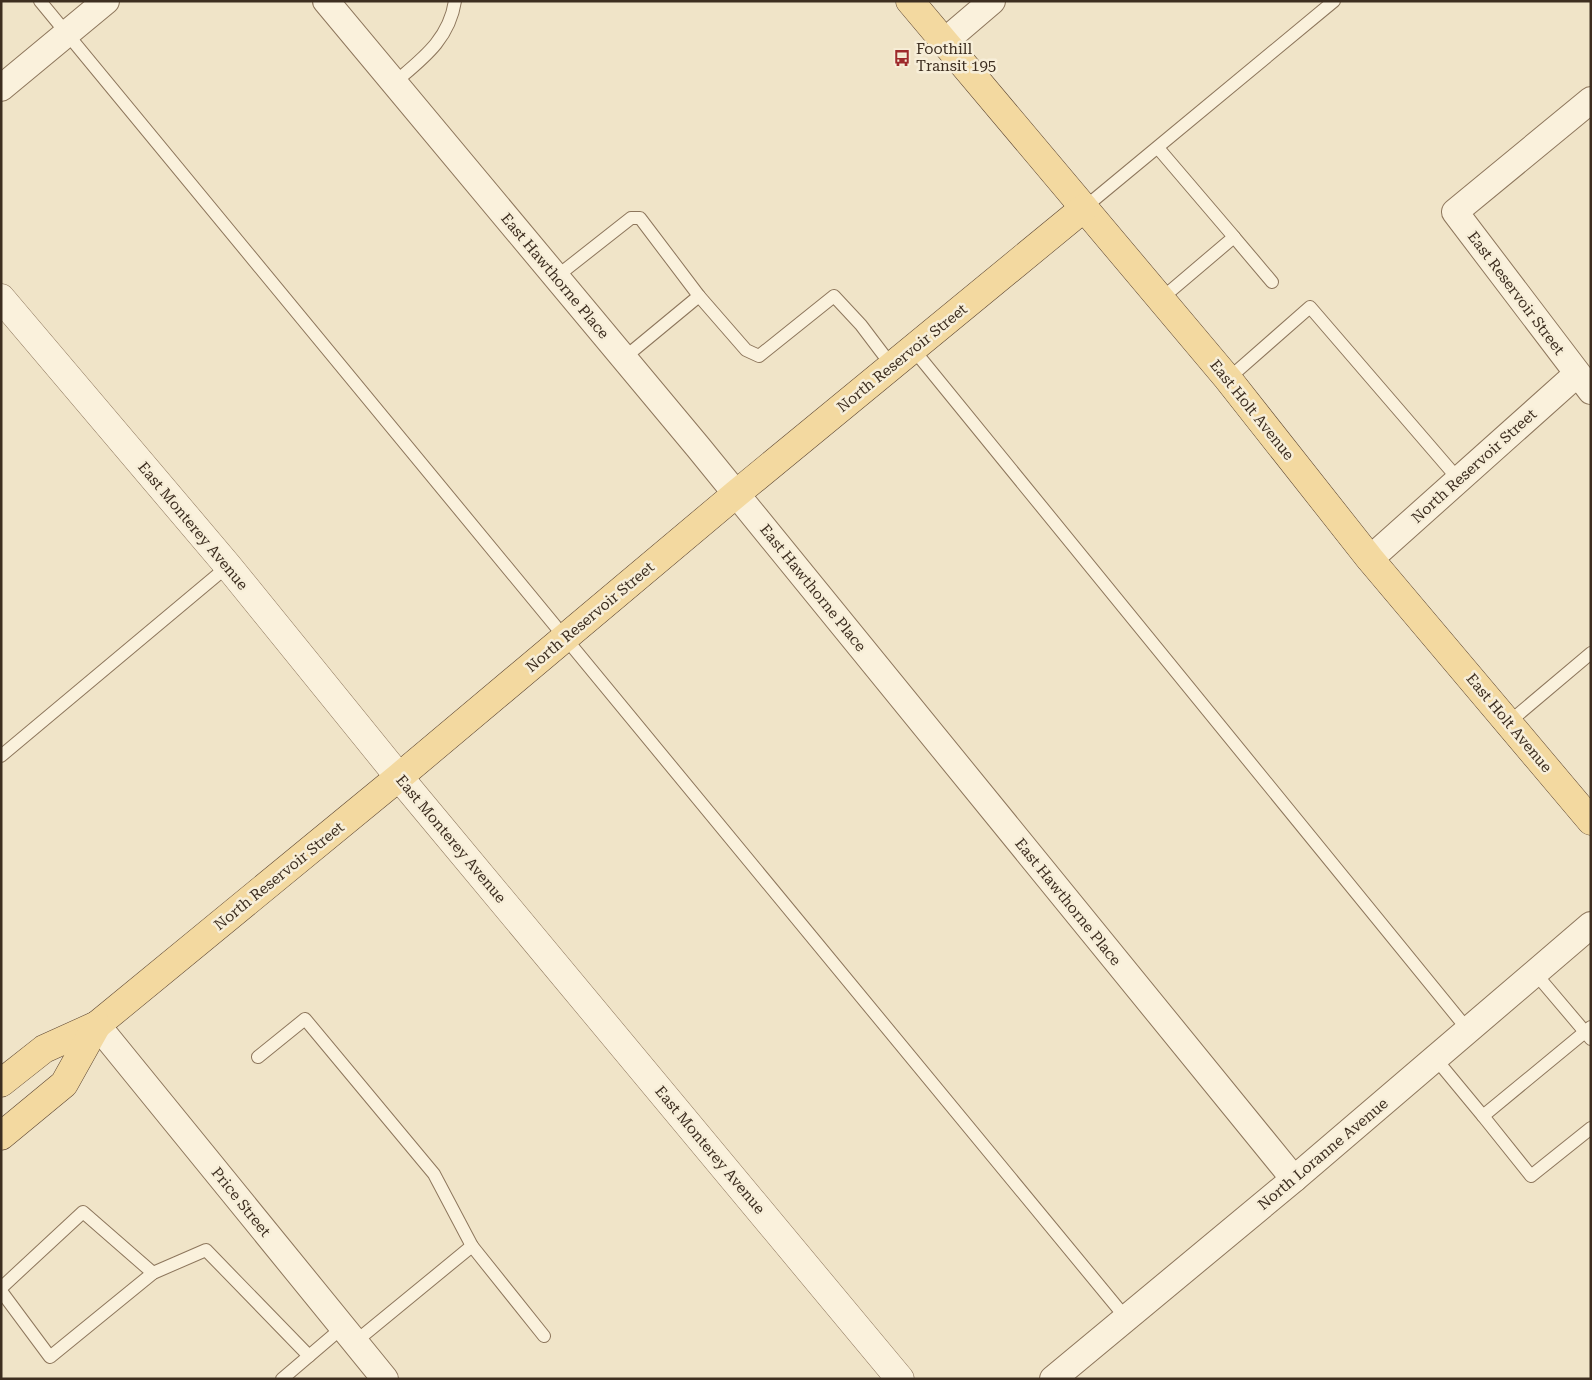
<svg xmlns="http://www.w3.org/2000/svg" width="1592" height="1380" font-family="'Roboto Serif',serif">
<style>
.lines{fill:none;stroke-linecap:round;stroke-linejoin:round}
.service-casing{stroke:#8d765c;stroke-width:14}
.minor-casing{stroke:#8d765c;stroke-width:28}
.tertiary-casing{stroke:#8d765c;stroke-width:29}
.primary-casing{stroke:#5b4430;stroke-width:29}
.service{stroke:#faf1dc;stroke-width:12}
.minor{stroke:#faf1dc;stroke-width:26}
.tertiary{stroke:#faf1dc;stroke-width:28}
.primary{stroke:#f3d9a0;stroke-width:28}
.labels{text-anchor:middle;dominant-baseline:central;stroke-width:5;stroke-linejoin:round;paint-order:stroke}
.poi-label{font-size:15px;fill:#3d2e20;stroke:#f7eed8;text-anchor:start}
.street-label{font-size:15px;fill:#3d2e20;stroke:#f7eed8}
</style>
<rect width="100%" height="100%" fill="#f0e4c8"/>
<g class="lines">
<g class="service-casing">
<g id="service">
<path d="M 40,1 L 1126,1318"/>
<path d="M 394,83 C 422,59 449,40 455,1"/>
<path d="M 1158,148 L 1234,237 L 1161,299"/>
<path d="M 1084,208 L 1334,1"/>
<path d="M 1234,237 L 1272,282"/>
<path d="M 556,277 L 631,218 L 640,218 L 699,296 L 624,358"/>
<path d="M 699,296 L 746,350 L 759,356 L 834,296 L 861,325 L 892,366"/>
<path d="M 913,349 L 1468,1030"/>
<path d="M 1228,379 L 1310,307 L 1459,480"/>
<path d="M 1508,723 L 1591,653"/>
<path d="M 1,756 L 228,566"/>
<path d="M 1535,973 L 1591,1039"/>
<path d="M 258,1057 L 305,1019 L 434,1174 L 472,1246"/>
<path d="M 1435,1058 L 1483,1116 L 1591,1027"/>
<path d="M 1483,1116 L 1531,1176 L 1591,1128"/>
<path d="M 1,1288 L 83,1212 L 153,1273"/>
<path d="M 1,1291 L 50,1357 L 153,1273 L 206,1250 L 309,1356"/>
<path d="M 355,1342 L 472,1246 L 544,1336"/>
<path d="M 282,1379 L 343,1327"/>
</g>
</g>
<g class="minor-casing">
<g id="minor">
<path d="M 326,1 L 698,447 L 1294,1179"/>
<path d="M 944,42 L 992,1"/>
<path d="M 1,88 L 106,1"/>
<path d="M 1591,100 L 1455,212 L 1591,391"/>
<path d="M 1370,559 L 1577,374"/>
<path d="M 97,1025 L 385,1379"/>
<path d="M 1053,1379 L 1294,1179 L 1591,925"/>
</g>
</g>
<g class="tertiary-casing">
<path id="tertiary" d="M 1,298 L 228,566 L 399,777 L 900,1379"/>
</g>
<g class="primary-casing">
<g id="primary">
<path d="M 910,1 L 1228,379 L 1370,559 L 1591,821"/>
<path d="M 1,1083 L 44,1049 L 97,1025 L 399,777 L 736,494 L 1084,208"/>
<path d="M 1,1136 L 64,1084 L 97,1025"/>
</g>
</g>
<use href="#service" class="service"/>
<use href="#minor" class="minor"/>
<use href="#tertiary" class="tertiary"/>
<use href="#primary" class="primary"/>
</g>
<defs>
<g id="bus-bare" transform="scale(1.35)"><path d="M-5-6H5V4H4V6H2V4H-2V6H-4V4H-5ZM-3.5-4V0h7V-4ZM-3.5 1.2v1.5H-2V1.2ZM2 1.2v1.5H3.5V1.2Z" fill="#9e2a2b" stroke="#f7eed8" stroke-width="2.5" paint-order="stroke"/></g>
</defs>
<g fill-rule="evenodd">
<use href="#bus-bare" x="902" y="58"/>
</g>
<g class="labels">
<g class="poi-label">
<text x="916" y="49">Foothill<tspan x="916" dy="17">Transit 195</tspan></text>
</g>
<g class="street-label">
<text transform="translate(555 276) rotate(50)">East Hawthorne Place</text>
<text transform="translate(1516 293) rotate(53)">East Reservoir Street</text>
<text transform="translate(902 358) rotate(-39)">North Reservoir Street</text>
<text transform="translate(1252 410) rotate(51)">East Holt Avenue</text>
<text transform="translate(1474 466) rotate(-42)">North Reservoir Street</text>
<text transform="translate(193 526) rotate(50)">East Monterey Avenue</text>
<text transform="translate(813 588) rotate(51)">East Hawthorne Place</text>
<text transform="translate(590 617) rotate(-40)">North Reservoir Street</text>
<text transform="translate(1509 723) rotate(50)">East Holt Avenue</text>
<text transform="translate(451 839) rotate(50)">East Monterey Avenue</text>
<text transform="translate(279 876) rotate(-39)">North Reservoir Street</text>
<text transform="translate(1068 902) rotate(51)">East Hawthorne Place</text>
<text transform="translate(710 1150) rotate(50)">East Monterey Avenue</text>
<text transform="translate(1323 1154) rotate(-40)">North Loranne Avenue</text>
<text transform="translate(241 1202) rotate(51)">Price Street</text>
</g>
</g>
<rect width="1592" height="1380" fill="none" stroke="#3d2e20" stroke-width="5"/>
</svg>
